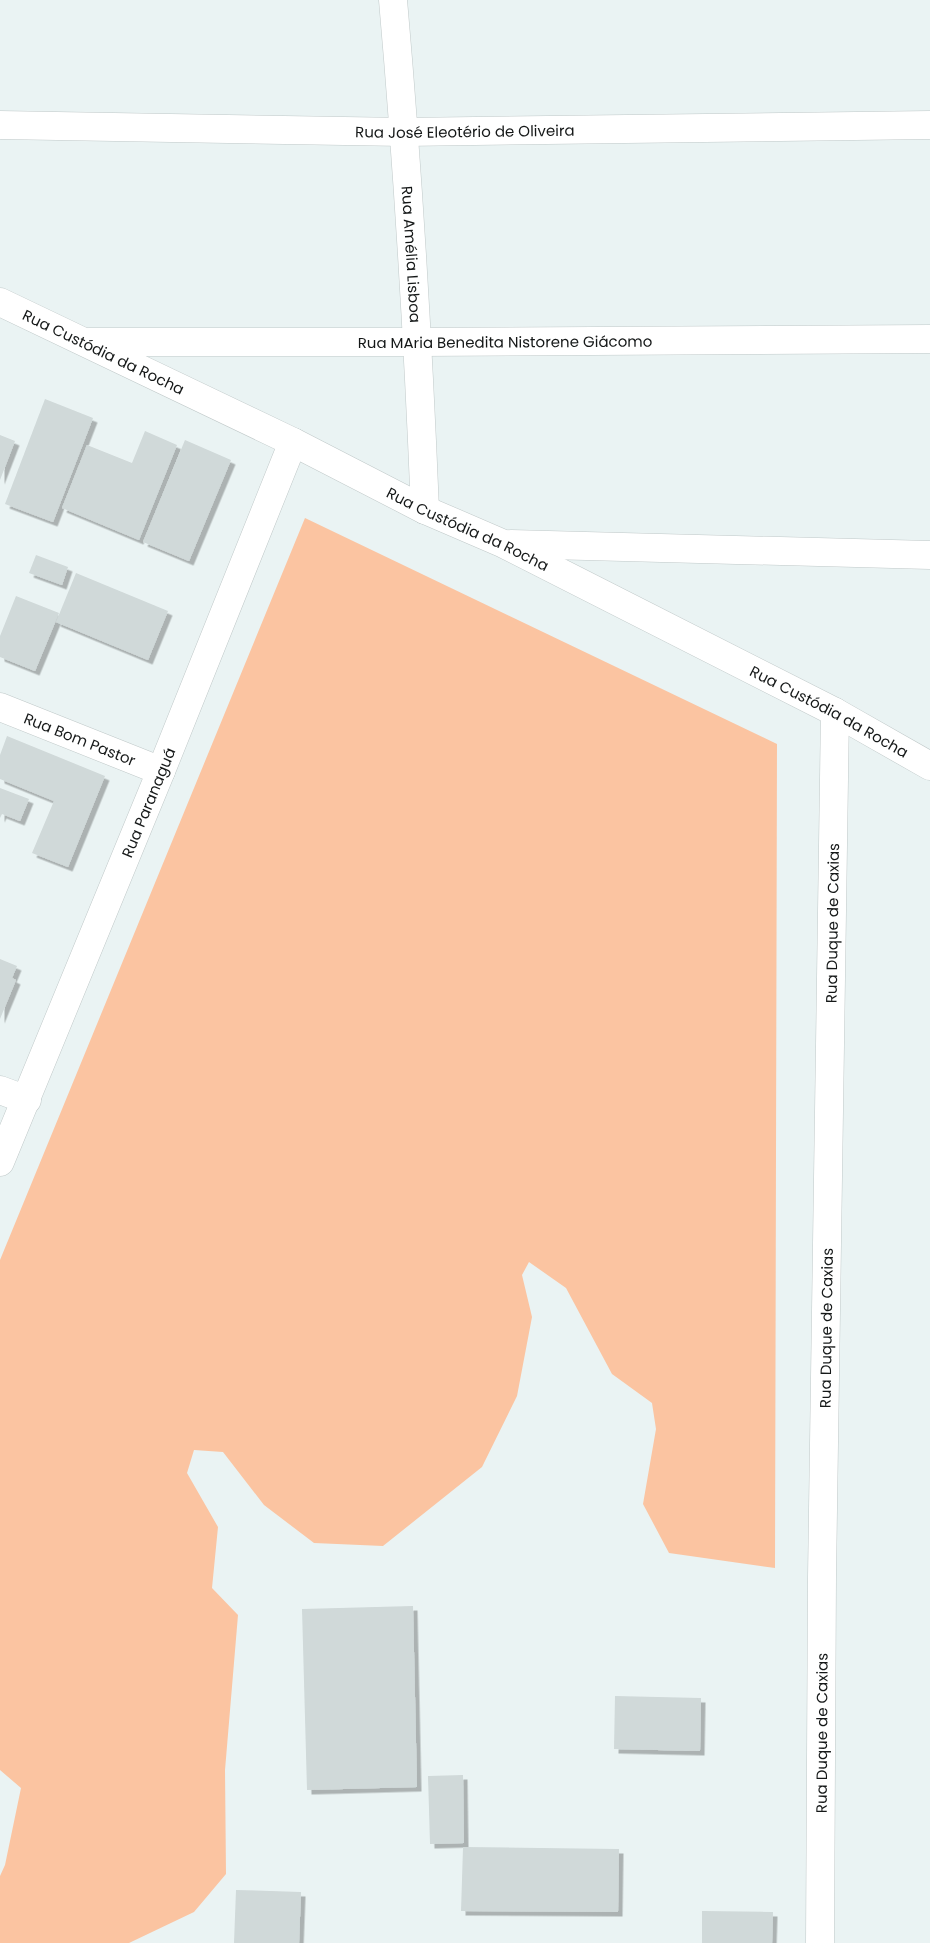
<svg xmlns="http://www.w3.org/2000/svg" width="930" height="1943" font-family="Poppins,sans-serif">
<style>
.green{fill:#fbc4a1}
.building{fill:#d0d9d9;filter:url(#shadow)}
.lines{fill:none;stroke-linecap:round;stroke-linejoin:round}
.street-casing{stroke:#c0c9c9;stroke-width:29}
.street{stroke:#fff;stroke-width:28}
.labels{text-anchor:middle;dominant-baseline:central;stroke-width:5;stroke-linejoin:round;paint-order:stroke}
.street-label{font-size:15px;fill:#151818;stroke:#eaf3f3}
</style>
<defs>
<filter id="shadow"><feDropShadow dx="4.5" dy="4.5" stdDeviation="0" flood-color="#0004"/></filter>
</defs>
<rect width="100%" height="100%" fill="#eaf3f3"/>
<path class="green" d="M 305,518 L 777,744 L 775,1568 L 669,1553 L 643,1504 L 656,1429 L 652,1403 L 612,1374 L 566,1288 L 529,1262 L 522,1275 L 532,1317 L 517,1396 L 482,1467 L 383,1546 L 314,1543 L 264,1505 L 223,1452 L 194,1450 L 187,1473 L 218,1527 L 212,1588 L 238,1615 L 225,1770 L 226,1874 L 194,1912 L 129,1943 L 0,1943 L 0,1876 L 5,1865 L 21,1788 L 0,1770 L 0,1260 Z"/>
<g class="building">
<path d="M 45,399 L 93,418 L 53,522 L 5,504 Z"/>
<path d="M 145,431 L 177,445 L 139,540 L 62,508 L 87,445 L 132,463 Z"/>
<path d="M 0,435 L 15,441 L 0,480 Z"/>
<path d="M 185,440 L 231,460 L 189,561 L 143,542 Z"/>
<path d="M 36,555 L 68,567 L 62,585 L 29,573 Z"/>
<path d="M 76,573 L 168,611 L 148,660 L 56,622 Z"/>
<path d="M 16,596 L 59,613 L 35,671 L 0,657 L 0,636 Z"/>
<path d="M 7,736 L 105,776 L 68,867 L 32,853 L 54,801 L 0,779 L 0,755 Z"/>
<path d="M 0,788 L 29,799 L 20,821 L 2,814 L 0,818 Z"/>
<path d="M 0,959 L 17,966 L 12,978 L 16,980 L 0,1019 Z"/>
<path d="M 413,1606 L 417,1787 L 307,1790 L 302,1609 Z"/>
<path d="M 615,1696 L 701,1698 L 700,1751 L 614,1749 Z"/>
<path d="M 463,1775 L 464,1843 L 430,1844 L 428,1776 Z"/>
<path d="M 463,1847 L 619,1849 L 618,1912 L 461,1911 Z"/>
<path d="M 236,1890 L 301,1892 L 299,1943 L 234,1943 Z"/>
<path d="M 702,1911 L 773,1912 L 772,1943 L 702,1943 Z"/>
</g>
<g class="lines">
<g class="street-casing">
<g id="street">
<path id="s1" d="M 393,0 C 408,170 418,339 425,510"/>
<path id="s2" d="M 0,125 L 404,132 L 930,125"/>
<path id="s3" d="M 0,302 L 293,442 L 425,510 L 504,544 L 835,712 L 930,766"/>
<path id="s4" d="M 89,342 L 418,342 L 930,339"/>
<path d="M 511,544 L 930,555"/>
<path id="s5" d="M 0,707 L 161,771"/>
<path d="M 0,1090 L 27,1100"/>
<path id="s6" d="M 0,1162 L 161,771 L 293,442"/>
<path id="s7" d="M 820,1943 L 822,1577 L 835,712"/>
</g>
</g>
<use href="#street" class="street"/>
</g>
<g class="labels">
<g class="street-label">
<text stroke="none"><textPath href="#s2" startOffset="465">Rua José Eleotério de Oliveira</textPath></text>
<text stroke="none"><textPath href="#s1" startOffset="255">Rua Amélia Lisboa</textPath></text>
<text stroke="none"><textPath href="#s4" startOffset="416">Rua MAria Benedita Nistorene Giácomo</textPath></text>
<text stroke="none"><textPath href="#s3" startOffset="115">Rua Custódia da Rocha</textPath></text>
<text stroke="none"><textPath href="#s3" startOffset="520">Rua Custódia da Rocha</textPath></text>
<text stroke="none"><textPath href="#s3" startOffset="925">Rua Custódia da Rocha</textPath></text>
<text stroke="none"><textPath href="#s5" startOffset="86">Rua Bom Pastor</textPath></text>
<text stroke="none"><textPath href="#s6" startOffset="389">Rua Paranaguá</textPath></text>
<text stroke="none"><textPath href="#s7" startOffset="1020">Rua Duque de Caxias</textPath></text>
<text stroke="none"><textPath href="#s7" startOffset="615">Rua Duque de Caxias</textPath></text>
<text stroke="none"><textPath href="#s7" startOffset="210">Rua Duque de Caxias</textPath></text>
</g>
</g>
</svg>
